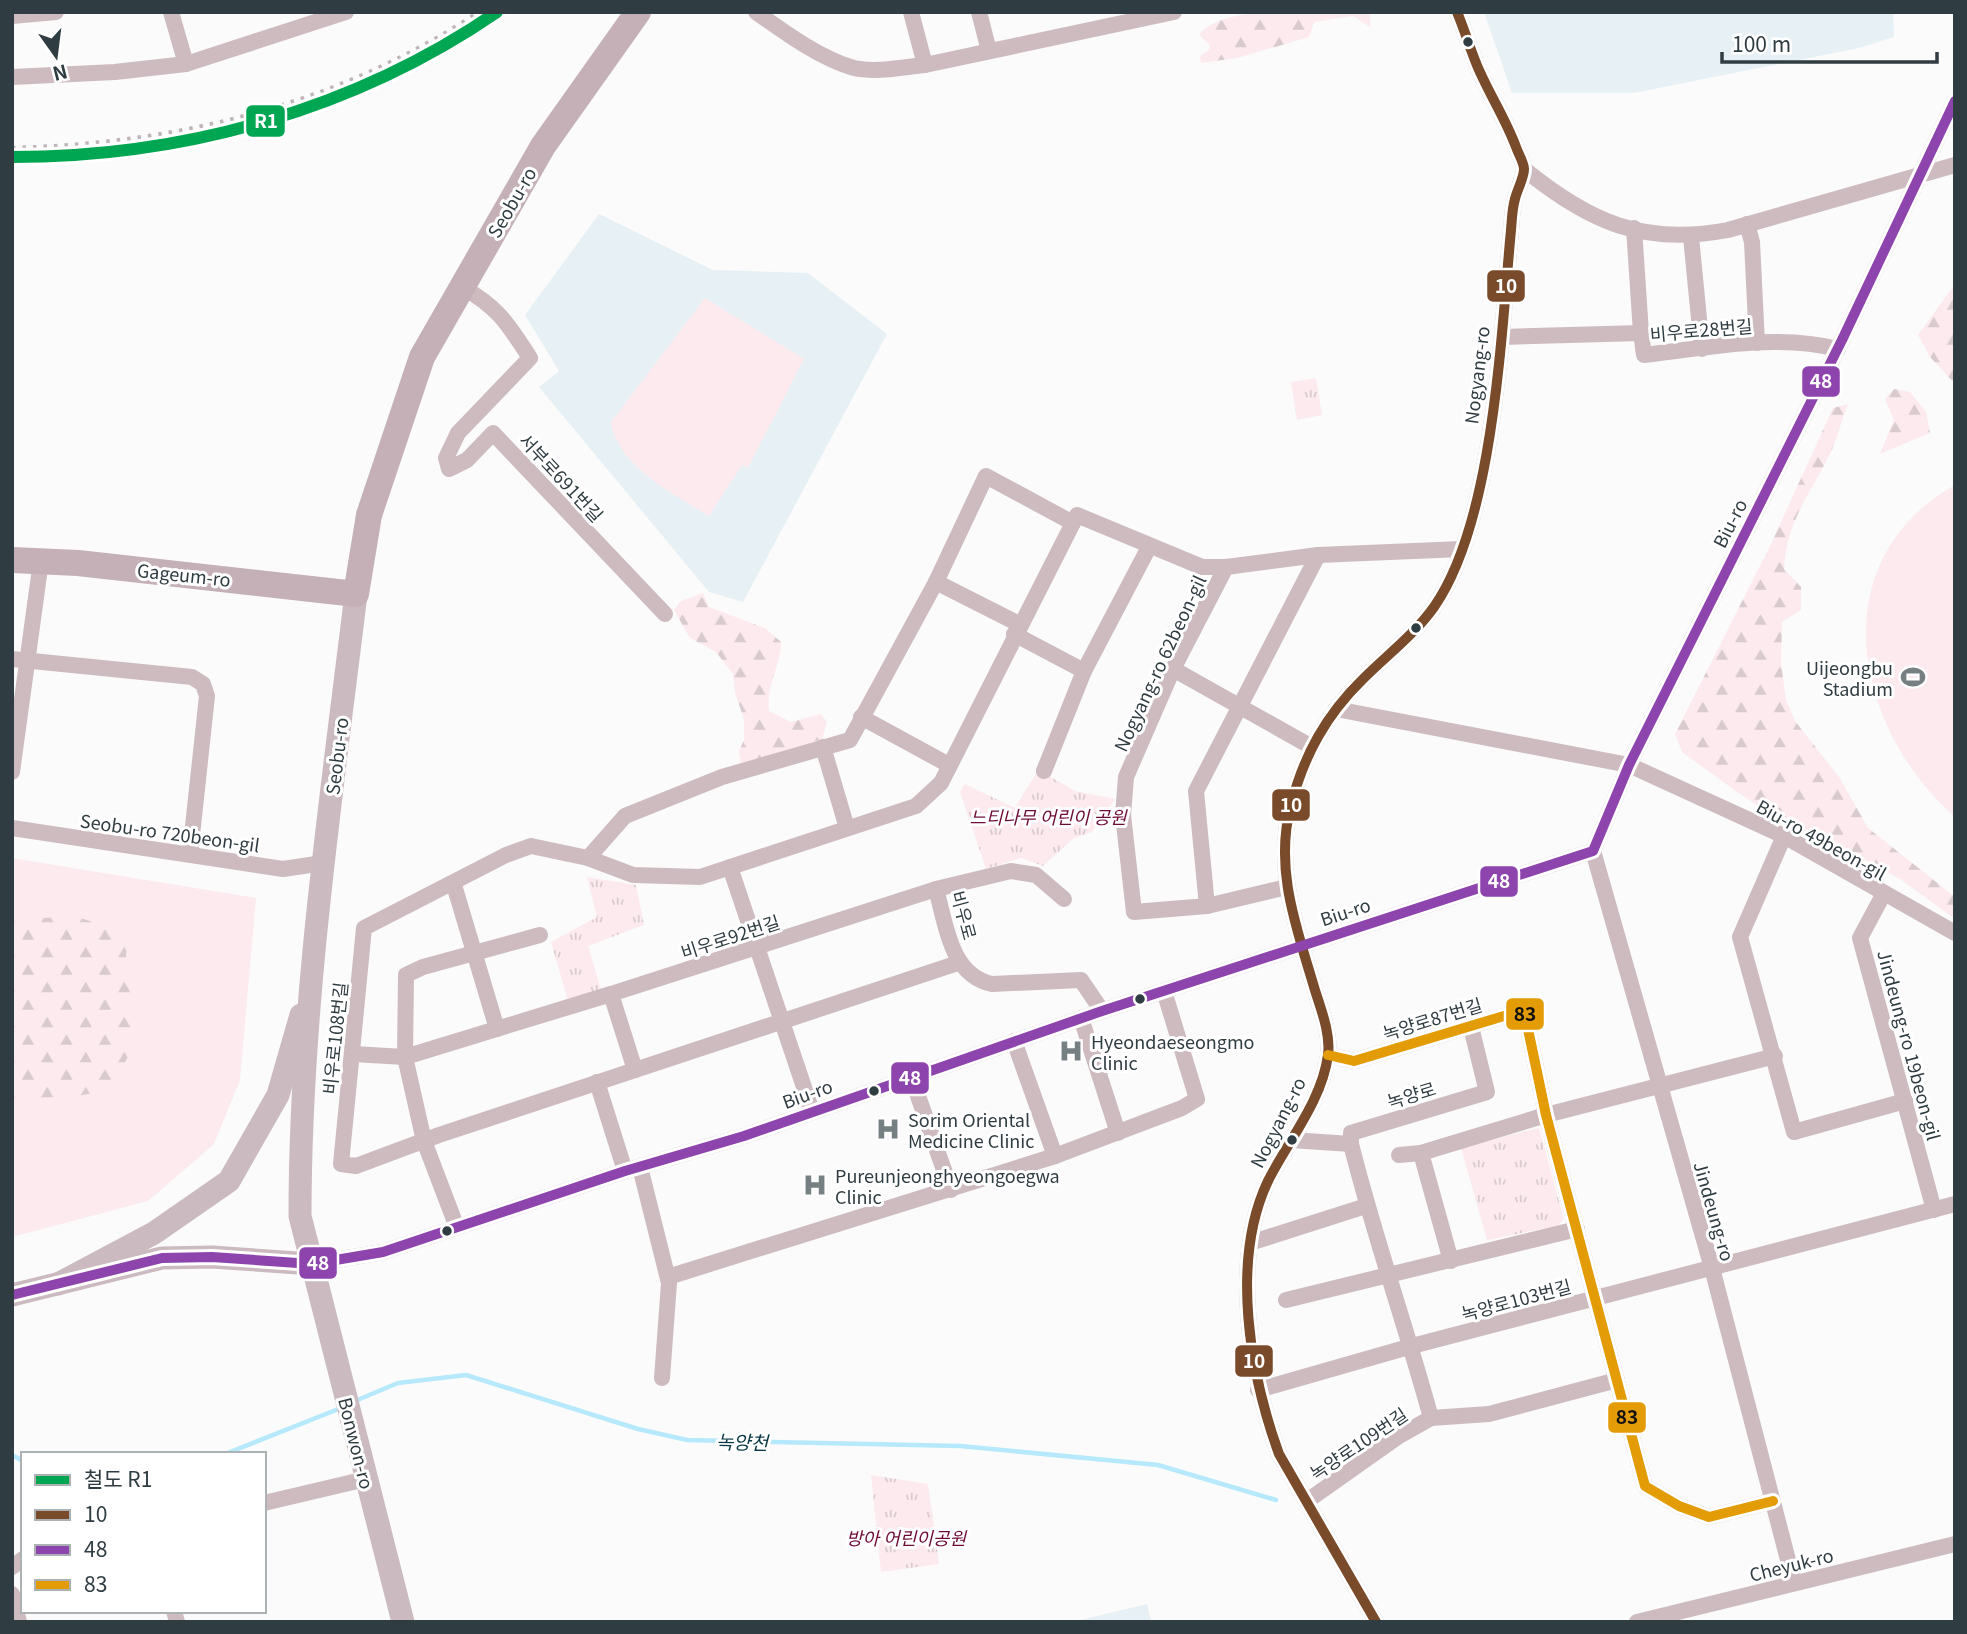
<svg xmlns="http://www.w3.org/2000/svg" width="1967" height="1634" font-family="Georgia,'Noto Sans KR',serif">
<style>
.built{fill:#e7f1f5}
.grass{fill:#fceaee}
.forest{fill:url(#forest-firs)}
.park{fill:url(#park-tufts)}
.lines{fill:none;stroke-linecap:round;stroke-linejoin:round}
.stream{stroke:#b5e9fb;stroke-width:4.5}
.street{stroke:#cdbbc0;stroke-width:16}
.secondary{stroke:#cbbabf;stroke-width:23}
.primary{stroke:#c4b0b6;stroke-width:26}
.rail{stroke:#bfb5b8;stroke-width:4.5;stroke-dasharray:3.5 7;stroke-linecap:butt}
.bus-1-casing{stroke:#fff;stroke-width:16}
.bus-2-casing{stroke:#fff;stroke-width:16}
.bus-3-casing{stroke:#fff;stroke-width:16}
.bus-1{stroke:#7a4b2a;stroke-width:10}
.bus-2{stroke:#8e44ad;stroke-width:10}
.bus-3{stroke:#e39b06;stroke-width:10}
.rail-1-casing{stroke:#fff;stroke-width:18}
.rail-1{stroke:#00a651;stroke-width:12}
.bus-dot{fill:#2f3c41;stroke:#fff;stroke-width:2.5}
.labels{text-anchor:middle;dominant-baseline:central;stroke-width:6;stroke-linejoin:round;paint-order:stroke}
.street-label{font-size:18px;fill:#2f3c41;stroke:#fff}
.poi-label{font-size:18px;fill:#2f3c41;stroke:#fff;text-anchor:start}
.park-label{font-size:18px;font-style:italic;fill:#6c0934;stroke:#fff}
.water-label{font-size:19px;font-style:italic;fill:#093845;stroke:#fff}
.line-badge{stroke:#fff;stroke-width:2.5}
.badge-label{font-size:19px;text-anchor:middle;font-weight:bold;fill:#fff}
.pale-badge-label{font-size:19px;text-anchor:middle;font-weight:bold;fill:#111}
</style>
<defs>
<pattern id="forest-firs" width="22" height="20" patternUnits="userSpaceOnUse" patternTransform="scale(1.75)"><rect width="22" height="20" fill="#fceaee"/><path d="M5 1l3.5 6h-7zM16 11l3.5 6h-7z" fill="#d8cacd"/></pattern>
<pattern id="park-tufts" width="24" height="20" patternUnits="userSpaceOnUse" patternTransform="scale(1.75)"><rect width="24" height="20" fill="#fceaee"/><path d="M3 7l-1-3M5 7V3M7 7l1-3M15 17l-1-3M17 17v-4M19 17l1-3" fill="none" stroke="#d8cacd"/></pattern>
</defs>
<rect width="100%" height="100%" fill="#fbfbfb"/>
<g class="built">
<path d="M 1484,12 L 1893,12 L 1894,37 L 1859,48 L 1634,93 L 1512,93 Z"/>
<path d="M 599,214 L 713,270 L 808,273 L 887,334 L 743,602 L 709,592 L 539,387 L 559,371 L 525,315 Z"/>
<path d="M 1147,1604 L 1151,1622 L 1072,1622 Z"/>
</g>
<g class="grass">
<path d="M 705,298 L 804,359 L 748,468 L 742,465 L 709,516 C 676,496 616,465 611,422 Z"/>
<path d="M 1955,485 L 1955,817 C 1854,728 1820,561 1955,485 Z"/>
<path d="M 12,858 L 256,898 L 240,1080 L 214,1144 L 148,1201 L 12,1237 Z"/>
</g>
<g class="forest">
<path d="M 1256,12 L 1370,12 L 1370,27 L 1353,16 L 1314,22 L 1309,37 L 1237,58 L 1201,63 L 1200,56 L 1209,50 L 1210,45 L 1199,34 C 1216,18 1233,17 1256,12 Z"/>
<path d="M 1955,284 L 1955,384 L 1930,357 L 1918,335 Z"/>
<path d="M 1894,389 L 1910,392 L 1926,412 L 1930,433 L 1880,454 L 1894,420 L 1885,399 Z"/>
<path d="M 1848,404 C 1842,419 1838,435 1832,450 C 1811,494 1787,518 1784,569 L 1801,587 L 1801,610 L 1782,622 L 1781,663 L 1786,700 L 1795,721 L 1839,777 L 1868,828 L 1955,897 L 1955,919 L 1900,879 L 1853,853 L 1797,831 L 1737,792 L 1682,752 L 1675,734 L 1771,544 L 1833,408 Z"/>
<path d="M 703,593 L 709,607 L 765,628 L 781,642 C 781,666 765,687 769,711 L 791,722 L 821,714 L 827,722 L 822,739 L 741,767 L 739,751 L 744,740 L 744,719 L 735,693 L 733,674 L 716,652 L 690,638 L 674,610 L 681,601 Z"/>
<path d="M 75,916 L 128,934 L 125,968 L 139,1033 L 112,1090 L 12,1107 L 12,920 Z"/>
</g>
<g class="park">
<path d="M 1316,378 L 1322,415 L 1297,420 L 1291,382 Z"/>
<path d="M 1038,770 L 1075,791 L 1115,799 L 1092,832 L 1074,838 L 1043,866 L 1021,858 L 986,869 L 960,792 L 965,784 L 1015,808 Z"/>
<path d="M 587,877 L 636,885 L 644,925 L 588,946 L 602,993 L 569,1004 L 551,942 L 597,917 Z"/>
<path d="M 1539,1128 L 1564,1219 L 1557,1226 L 1487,1240 L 1461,1148 Z"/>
<path d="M 871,1475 L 928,1484 L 939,1564 L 881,1572 Z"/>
</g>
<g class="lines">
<g class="stream">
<path d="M 355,1401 L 398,1383 L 466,1375 L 638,1429 L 687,1440 L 960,1446 L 1158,1465 L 1276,1500"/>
<path d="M 225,1454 L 341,1408"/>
<path d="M 12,1455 L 23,1461"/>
</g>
<g class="street">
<path d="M 171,12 L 186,64"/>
<path d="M 756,12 C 784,32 821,59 854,68 C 876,73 903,67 925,65 L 1174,12"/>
<path d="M 911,12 L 925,65"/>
<path d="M 979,12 L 989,51"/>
<path d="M 12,16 L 56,12"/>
<path d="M 12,77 L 115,72 L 186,64 L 346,12"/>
<path d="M 1524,169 C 1589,222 1643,246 1728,230 L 1955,165"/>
<path d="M 1747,224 L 1752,242 L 1757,343"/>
<path d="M 1634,228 L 1641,333"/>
<path d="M 1691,237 L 1702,349"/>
<path d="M 462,287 C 498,307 508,324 530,358 L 458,433 L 446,458 L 449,469 L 467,460 L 493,433 L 665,614"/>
<path d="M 1502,337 L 1641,333 L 1644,355 C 1707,348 1775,333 1838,349"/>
<path d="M 1226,567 L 1173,669 L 1126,777 L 1123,815 L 1134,912 L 1207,906 L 1287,887"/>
<path d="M 936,582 L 1019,624"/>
<path d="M 1014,634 L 1084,671"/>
<path d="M 12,659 L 192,677 L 203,684 L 207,696 L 190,854"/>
<path d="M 1173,669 L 1310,746"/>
<path d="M 1336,709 L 1629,765 L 1784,836 L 1955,933"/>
<path d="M 861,717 L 949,765"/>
<path d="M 823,747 L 847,828"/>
<path d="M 1044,771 L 1084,671 L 1149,547"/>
<path d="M 12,772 L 41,561"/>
<path d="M 12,828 L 283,869 L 323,863"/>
<path d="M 1784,836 L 1740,937 L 1794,1132 L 1905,1101"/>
<path d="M 1593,851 L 1712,1268 L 1794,1583"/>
<path d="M 588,858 L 625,816 L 722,777 L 850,740 L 936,582 L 986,476 L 1073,523"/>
<path d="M 730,867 L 812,1111"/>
<path d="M 454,885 L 497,1029"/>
<path d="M 936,889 C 946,924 950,975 992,984 L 1081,980 L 1102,1011"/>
<path d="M 1883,895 L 1860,938 L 1934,1210"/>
<path d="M 1207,906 L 1196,791 L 1318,555"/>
<path d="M 958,963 L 439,1135 L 356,1166 L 341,1164 L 364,928 L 506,855 L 531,846 L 588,858 L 633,875 L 700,877 L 916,806 L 941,783 L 1077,515 L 1202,567 L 1226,567 L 1318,555 L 1462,549"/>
<path d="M 1081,1018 L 1118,1133"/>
<path d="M 1014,1041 L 1055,1156"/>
<path d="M 353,1054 L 405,1057 L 611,994"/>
<path d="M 1328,1055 L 1354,1061 L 1524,1010 L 1546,1115 L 1645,1486 L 1679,1506 L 1709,1517 L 1773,1501"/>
<path d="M 635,1070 L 611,994 L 936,889 L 1011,871 L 1036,875 L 1064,899"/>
<path d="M 911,1076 L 951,1190"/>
<path d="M 597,1082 L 625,1171"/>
<path d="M 1291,1140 L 1351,1144 L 1351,1133 L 1487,1092 L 1471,1027"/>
<path d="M 1351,1144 C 1374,1236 1406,1326 1431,1418"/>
<path d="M 1421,1153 L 1451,1261"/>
<path d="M 1399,1155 L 1421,1153 L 1546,1115 L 1775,1056"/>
<path d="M 640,1167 L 669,1283 L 662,1378"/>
<path d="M 456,1225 L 424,1141 L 405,1057 L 406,975 L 423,967 L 540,935"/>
<path d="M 1250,1243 L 1366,1206"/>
<path d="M 312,1264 L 383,1252 L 625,1171 L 744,1136 L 1102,1011 L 1593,851 L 1629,765 L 1842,340 L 1955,101"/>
<path d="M 668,1277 L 1055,1156 L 1182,1108 L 1197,1099 L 1164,991"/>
<path d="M 1286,1300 L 1577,1229"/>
<path d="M 1258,1390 L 1412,1346 L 1955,1204"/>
<path d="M 1307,1501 L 1399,1436 L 1431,1418 L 1489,1414 L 1617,1380"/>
<path d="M 264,1503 L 366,1479"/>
<path d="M 12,1567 L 23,1559"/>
<path d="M 12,1594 L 19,1622"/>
<path d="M 174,1611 L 177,1622"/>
<path d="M 1376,1622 L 1279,1454 C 1250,1374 1230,1261 1268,1181 C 1288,1141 1322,1101 1328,1055 C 1331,1033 1320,1007 1314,987 C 1296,926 1274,868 1291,805 C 1304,755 1326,715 1363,679 C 1387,655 1414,635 1434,607 C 1494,521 1501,334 1511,230 C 1512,219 1512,209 1515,199 C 1517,190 1524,178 1524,169 C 1524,163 1518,153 1516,147 C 1506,120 1491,97 1479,70 C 1471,52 1465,31 1457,12"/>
<path d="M 1637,1622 L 1955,1544"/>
</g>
<g class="secondary">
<path d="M 356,594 C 331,800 300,1008 300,1216 L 403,1622"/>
<path d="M 58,1284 L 154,1233 L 229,1181 L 278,1095 L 301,1015"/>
<path d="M 12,1295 L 162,1258 L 212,1257 L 312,1264"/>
</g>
<path class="primary" d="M 12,560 L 78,563 L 356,594 L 369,515 L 422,357 L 543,146 L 638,12"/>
<path class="rail" d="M 12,148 C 178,144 340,104 479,12"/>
<g class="bus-1-casing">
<path id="bus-1" d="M 1376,1622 L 1279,1454 C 1250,1374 1230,1261 1268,1181 C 1288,1141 1322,1101 1328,1055 C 1331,1033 1320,1007 1314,987 C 1296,926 1274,868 1291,805 C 1304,755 1326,715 1363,679 C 1387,655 1414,635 1434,607 C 1494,521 1501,334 1511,230 C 1512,219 1512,209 1515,199 C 1517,190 1524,178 1524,169 C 1524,163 1518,153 1516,147 C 1506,120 1491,97 1479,70 C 1471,52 1465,31 1457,12"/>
</g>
<g class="bus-2-casing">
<path id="bus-2" d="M 12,1295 L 162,1258 L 212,1257 L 312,1264 L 383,1252 L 625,1171 L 744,1136 L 1102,1011 L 1593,851 L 1629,765 L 1842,340 L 1955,101"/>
</g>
<g class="bus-3-casing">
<path id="bus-3" d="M 1328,1055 L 1354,1061 L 1524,1010 L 1546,1115 L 1645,1486 L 1679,1506 L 1709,1517 L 1773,1501"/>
</g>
<use href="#bus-1" class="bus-1"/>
<use href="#bus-2" class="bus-2"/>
<use href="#bus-3" class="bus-3"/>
<g class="rail-1-casing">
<path id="rail-1" d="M 12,157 C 184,157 354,110 497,12"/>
</g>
<use href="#rail-1" class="rail-1"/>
</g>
<defs>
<g id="stadium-bare" transform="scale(1.89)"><path d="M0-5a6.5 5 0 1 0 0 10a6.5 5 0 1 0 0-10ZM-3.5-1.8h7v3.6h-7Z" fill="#767f82" stroke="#fff" stroke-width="2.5" paint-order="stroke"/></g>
<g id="hospital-bare" transform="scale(1.89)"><path d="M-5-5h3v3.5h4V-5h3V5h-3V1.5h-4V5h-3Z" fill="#767f82" stroke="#fff" stroke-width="2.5" paint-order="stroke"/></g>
</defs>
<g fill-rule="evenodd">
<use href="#stadium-bare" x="1913" y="677"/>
<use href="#hospital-bare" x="1071" y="1051"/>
<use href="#hospital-bare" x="888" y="1129"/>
<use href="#hospital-bare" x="815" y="1185"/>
</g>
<g class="bus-dot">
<circle cx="1468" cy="42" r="6"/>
<circle cx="1416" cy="628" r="6"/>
<circle cx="1140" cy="999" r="6"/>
<circle cx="874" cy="1091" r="6"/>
<circle cx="1292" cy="1140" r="6"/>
<circle cx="447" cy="1231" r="6"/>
</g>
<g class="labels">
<g class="street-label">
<text transform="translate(511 202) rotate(-60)">Seobu-ro</text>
<text transform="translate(1701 329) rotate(-5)">비우로28번길</text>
<text transform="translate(1476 375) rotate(-83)">Nogyang-ro</text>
<text transform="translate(562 477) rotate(47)">서부로691번길</text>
<text transform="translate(1729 523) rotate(-63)">Biu-ro</text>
<text transform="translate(184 574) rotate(6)">Gageum-ro</text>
<text transform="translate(1159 663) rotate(-65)">Nogyang-ro 62beon-gil</text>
<text transform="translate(336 756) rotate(-83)">Seobu-ro</text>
<text transform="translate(170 832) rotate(8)">Seobu-ro 720beon-gil</text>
<text transform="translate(1822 839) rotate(29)">Biu-ro 49beon-gil</text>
<text transform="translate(1345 911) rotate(-18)">Biu-ro</text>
<text transform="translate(965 915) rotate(75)">비우로</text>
<text transform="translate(730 936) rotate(-18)">비우로92번길</text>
<text transform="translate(1432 1018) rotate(-17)">녹양로87번길</text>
<text transform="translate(334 1038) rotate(-84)">비우로108번길</text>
<text transform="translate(1910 1045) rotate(75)">Jindeung-ro 19beon-gil</text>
<text transform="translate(807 1093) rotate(-20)">Biu-ro</text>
<text transform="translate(1411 1094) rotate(-17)">녹양로</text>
<text transform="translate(1277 1122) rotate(-63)">Nogyang-ro</text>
<text transform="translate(1715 1211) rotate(74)">Jindeung-ro</text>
<text transform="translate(1516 1299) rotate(-15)">녹양로103번길</text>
<text transform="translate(357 1443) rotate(76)">Bonwon-ro</text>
<text transform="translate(1358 1443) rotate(-34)">녹양로109번길</text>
<text transform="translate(1791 1564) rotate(-14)">Cheyuk-ro</text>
</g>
<g class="poi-label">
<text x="1893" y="667" text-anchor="end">Uijeongbu<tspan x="1893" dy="21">Stadium</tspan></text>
<text x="1091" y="1041">Hyeondaeseongmo<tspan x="1091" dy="21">Clinic</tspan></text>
<text x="908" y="1119">Sorim Oriental<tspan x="908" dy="21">Medicine Clinic</tspan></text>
<text x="835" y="1175">Pureunjeonghyeongoegwa<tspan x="835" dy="21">Clinic</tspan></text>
</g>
<g class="park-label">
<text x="1048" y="816">느티나무 어린이 공원</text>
<text x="906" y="1537">방아 어린이공원</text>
</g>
<g class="water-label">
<text transform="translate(742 1441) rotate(1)">녹양천</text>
</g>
</g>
<g class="line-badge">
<rect x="245" y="104" width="41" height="34" rx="7" fill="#00a651"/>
<rect x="1486" y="269" width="40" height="34" rx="7" fill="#7a4b2a"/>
<rect x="1801" y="365" width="40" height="33" rx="7" fill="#8e44ad"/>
<rect x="1271" y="788" width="40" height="34" rx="7" fill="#7a4b2a"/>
<rect x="1479" y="865" width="40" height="33" rx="7" fill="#8e44ad"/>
<rect x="1505" y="997" width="40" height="34" rx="7" fill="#e39b06"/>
<rect x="890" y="1061" width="40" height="34" rx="7" fill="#8e44ad"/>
<rect x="298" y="1246" width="40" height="34" rx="7" fill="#8e44ad"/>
<rect x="1234" y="1344" width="40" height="34" rx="7" fill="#7a4b2a"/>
<rect x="1607" y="1401" width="40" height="33" rx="7" fill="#e39b06"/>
</g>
<g class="badge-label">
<text x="266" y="128">R1</text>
<text x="1506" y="293">10</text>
<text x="1821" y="388">48</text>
<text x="1291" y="812">10</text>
<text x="1499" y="888">48</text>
<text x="910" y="1085">48</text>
<text x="318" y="1270">48</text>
<text x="1254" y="1368">10</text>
</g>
<g class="pale-badge-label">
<text x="1525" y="1021">83</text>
<text x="1627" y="1424">83</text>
</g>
<rect width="1967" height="1634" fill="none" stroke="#2f3c41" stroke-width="28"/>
<rect x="21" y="1452" width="245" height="161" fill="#ffffff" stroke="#acb1b3" stroke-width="2"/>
<rect x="35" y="1475" width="35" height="10" fill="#00a651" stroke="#acb1b3" stroke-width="2"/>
<text x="84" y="1487" font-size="21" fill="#2f3c41">철도 R1</text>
<rect x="35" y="1510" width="35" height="10" fill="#7a4b2a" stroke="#acb1b3" stroke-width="2"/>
<text x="84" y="1522" font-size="21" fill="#2f3c41">10</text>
<rect x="35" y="1545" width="35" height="10" fill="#8e44ad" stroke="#acb1b3" stroke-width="2"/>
<text x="84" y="1557" font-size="21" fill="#2f3c41">48</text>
<rect x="35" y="1580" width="35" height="10" fill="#e39b06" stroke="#acb1b3" stroke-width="2"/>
<text x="84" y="1592" font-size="21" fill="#2f3c41">83</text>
<g transform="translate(56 56) rotate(166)" stroke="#ffffff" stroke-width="5" paint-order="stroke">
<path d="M0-5L12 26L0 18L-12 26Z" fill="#2f3c41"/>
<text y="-10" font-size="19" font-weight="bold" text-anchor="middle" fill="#2f3c41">N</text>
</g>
<path d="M1722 52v10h215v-10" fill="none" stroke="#2f3c41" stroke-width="3.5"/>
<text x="1732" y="52" font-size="21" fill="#2f3c41" stroke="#ffffff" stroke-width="5" paint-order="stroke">100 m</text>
</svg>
